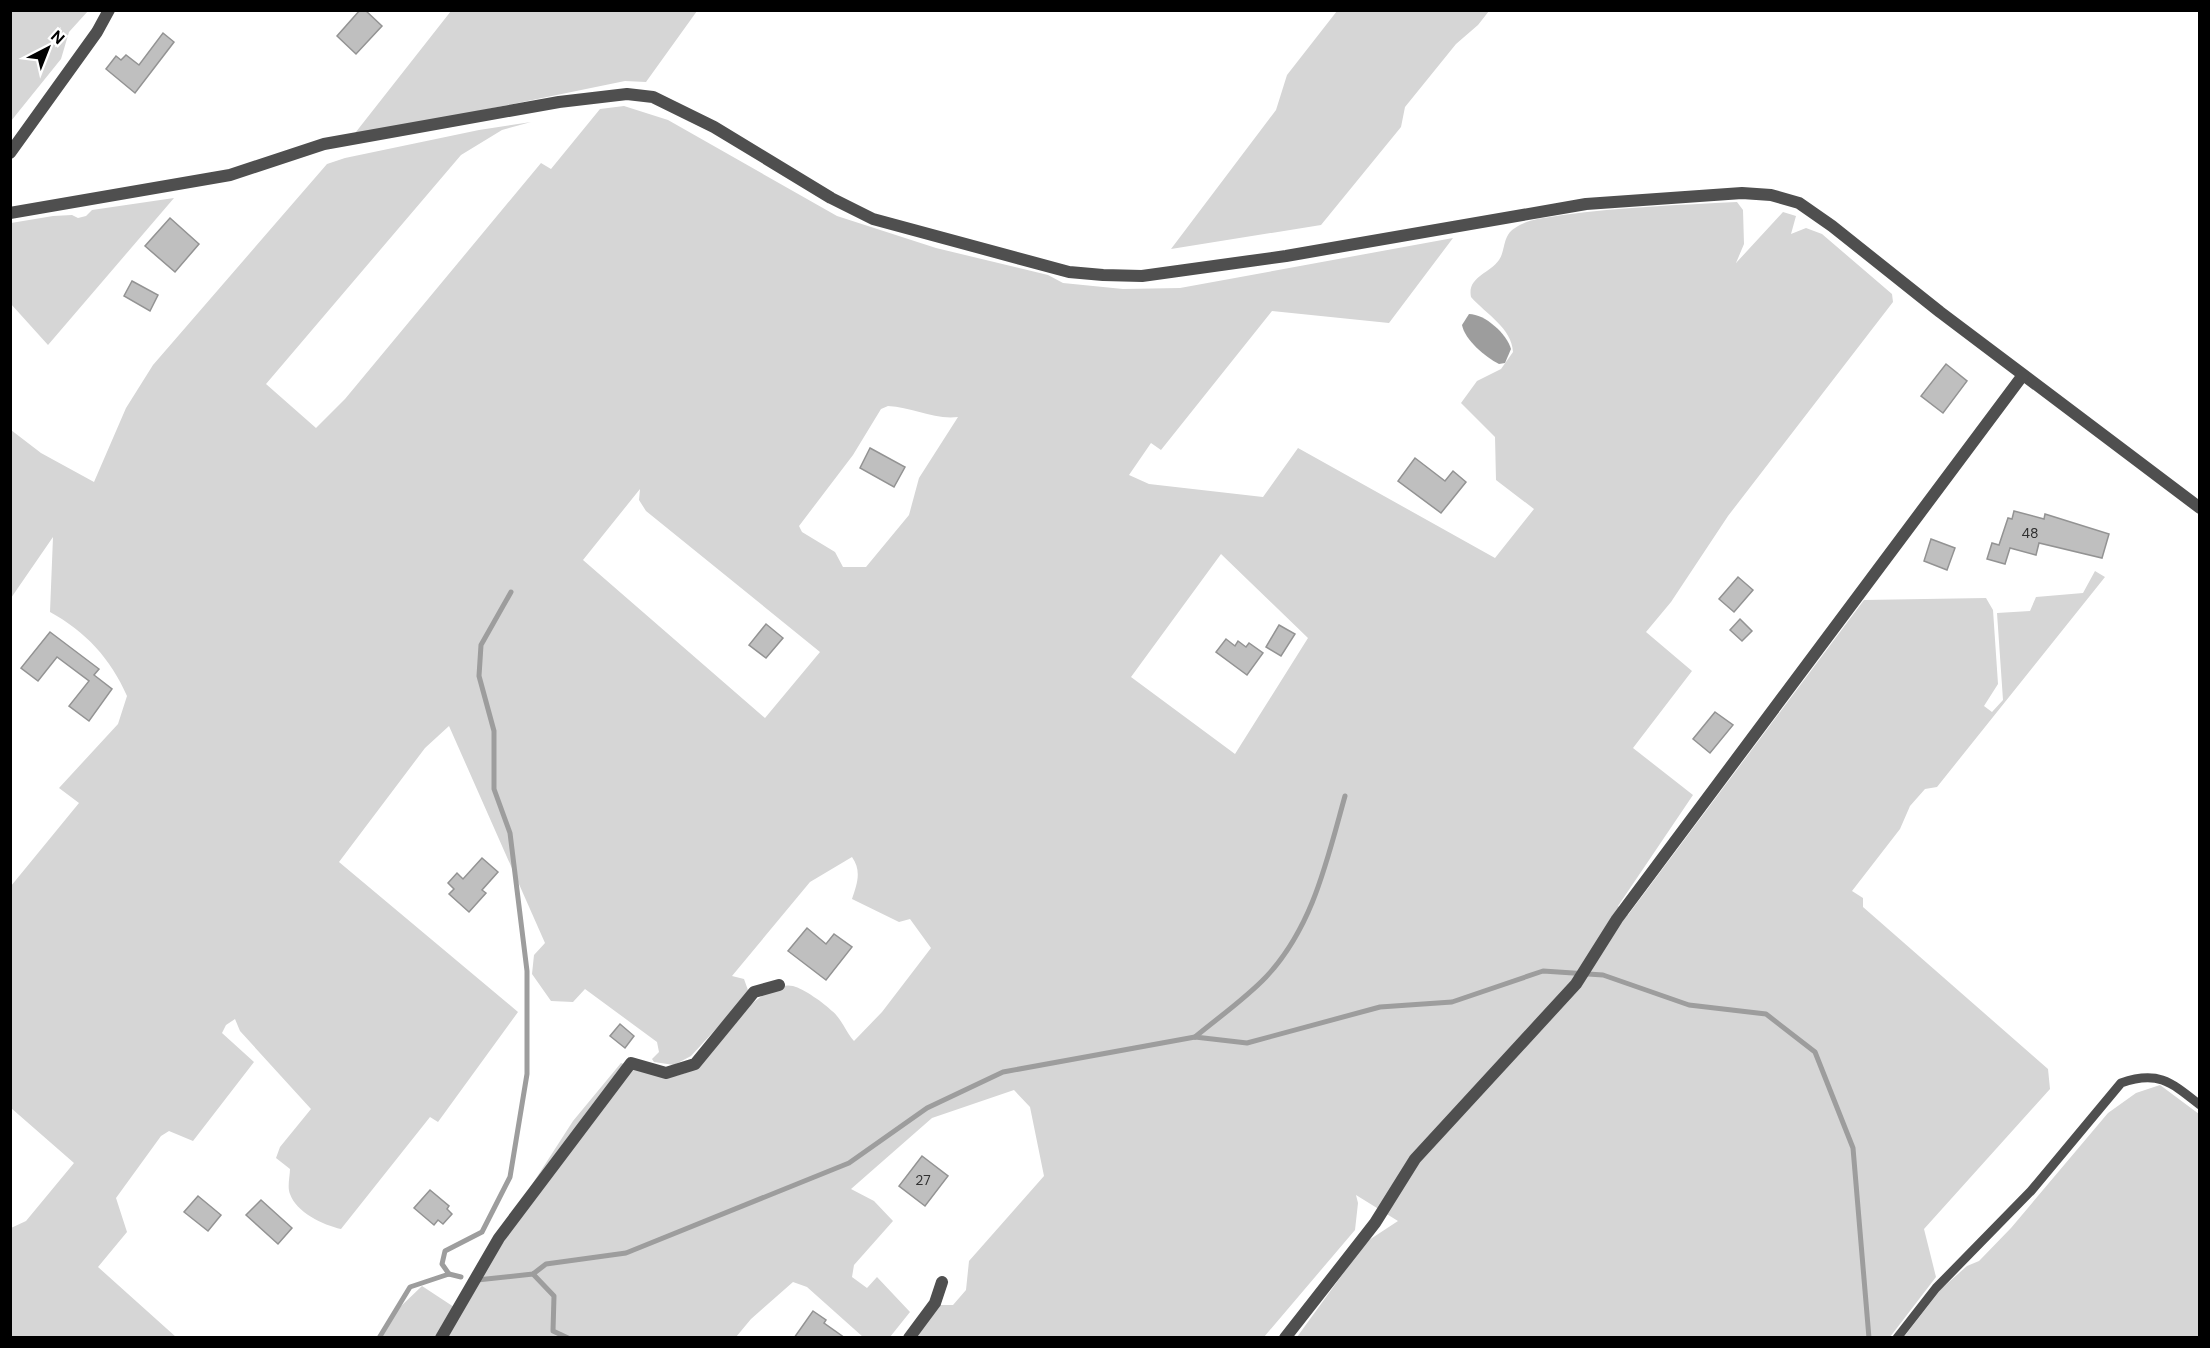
<svg xmlns="http://www.w3.org/2000/svg" width="2210" height="1348" font-family="'DM Sans',sans-serif">
<style>
.green{fill:#d6d6d6;fill-rule:evenodd}
.water{fill:#9d9d9d}
.lines{fill:none;stroke-linecap:round;stroke-linejoin:round}
.stream{stroke:#9d9d9d;stroke-width:5}
.building{fill:#bfbfbf;stroke:#939393;stroke-width:1.5}
.lane{stroke:#4f4f4f;stroke-width:9}
.street{stroke:#4f4f4f;stroke-width:12}
.labels{text-anchor:middle;dominant-baseline:central;stroke-width:4.5;stroke-linejoin:round;paint-order:stroke}
.number-label{font-size:14px;fill:#303030}
</style>
<rect width="100%" height="100%" fill="#fff"/>
<g class="green">
<path d="M 11,10 L 88,11 L 69,32 L 61,59 L 11,121 Z"/>
<path d="M 451,11 L 697,11 L 646,82 L 625,81 L 352,137 Z"/>
<path d="M 1337,11 L 1489,11 L 1478,25 L 1456,44 L 1405,107 L 1401,127 L 1321,225 L 1171,249 L 1276,110 L 1287,75 Z"/>
<path d="M 624,106 L 668,120 L 837,216 L 936,248 L 1048,275 L 1063,283 L 1123,289 L 1180,288 L 1453,238 L 1389,323 L 1272,311 L 1161,450 L 1151,443 L 1129,475 L 1149,484 L 1263,497 L 1298,448 L 1495,558 L 1534,509 L 1496,480 L 1495,437 L 1461,403 L 1477,381 L 1501,369 L 1513,352 C 1512,328 1486,314 1471,297 C 1467,277 1489,274 1499,260 C 1506,250 1502,236 1515,228 C 1529,218 1547,218 1563,215 C 1621,207 1679,205 1737,202 L 1743,210 L 1744,244 L 1736,263 L 1783,212 L 1796,216 L 1791,234 L 1806,228 L 1822,234 L 1892,294 L 1893,302 L 1728,516 L 1671,602 L 1646,632 L 1692,671 L 1633,748 L 1693,795 L 1618,906 L 1628,915 L 1864,600 L 1986,598 L 1993,610 L 1998,684 L 1984,706 L 1992,712 L 2003,700 L 1997,613 L 2030,611 L 2036,597 L 2083,593 L 2095,571 L 2105,577 L 1937,787 L 1925,789 L 1910,806 L 1900,829 L 1852,891 L 1863,898 L 1863,907 L 2048,1069 L 2050,1089 L 1924,1229 L 1936,1277 L 1890,1337 L 1297,1337 L 1366,1242 L 1398,1221 L 1356,1195 L 1358,1203 L 1355,1230 L 1264,1337 L 911,1337 L 938,1305 L 953,1305 L 966,1290 L 969,1261 L 1044,1176 L 1030,1107 L 1014,1090 L 932,1118 L 851,1189 L 874,1201 L 893,1221 L 854,1265 L 852,1277 L 867,1288 L 877,1277 L 910,1312 L 890,1337 L 863,1337 L 807,1287 L 793,1282 L 751,1319 L 736,1337 L 381,1337 L 399,1308 L 422,1286 L 457,1309 L 513,1214 L 573,1121 L 621,1063 C 645,1071 663,1083 688,1072 C 707,1051 762,978 793,986 C 804,989 824,1003 832,1011 C 842,1019 845,1031 854,1041 L 882,1012 L 931,948 L 910,919 L 899,922 L 852,899 C 857,884 862,871 852,857 L 810,882 L 732,976 L 744,979 L 749,993 L 691,1056 L 674,1065 L 654,1062 L 652,1059 L 659,1052 L 657,1042 L 585,989 L 573,1002 L 551,1001 L 532,974 L 534,955 L 545,943 L 449,726 L 425,748 L 339,862 L 518,1012 L 438,1122 L 430,1117 L 341,1229 C 323,1225 296,1212 290,1194 C 287,1187 290,1176 290,1169 L 276,1158 L 280,1147 L 311,1109 L 240,1031 L 235,1019 L 226,1025 L 222,1033 L 254,1062 L 193,1141 L 169,1131 L 161,1136 L 116,1198 L 127,1232 L 98,1267 L 176,1337 L 11,1337 L 11,1228 L 26,1221 L 74,1163 L 11,1108 L 11,886 L 79,803 L 59,788 L 118,724 L 127,696 C 111,659 85,631 50,612 L 53,537 L 11,598 L 11,430 L 41,453 L 94,482 L 126,408 L 153,365 L 327,164 L 345,158 L 479,130 L 531,122 L 502,130 L 461,155 L 266,384 L 316,428 L 345,399 L 541,163 L 551,169 L 600,109 ZM 888,406 C 912,407 934,420 958,417 L 919,478 L 909,515 L 866,567 L 843,567 L 835,552 L 802,532 L 799,526 L 853,455 L 881,409 ZM 640,489 L 639,500 L 646,511 L 820,652 L 765,718 L 583,560 ZM 1221,554 L 1308,638 L 1235,754 L 1131,677 Z"/>
<path d="M 174,198 L 48,345 L 11,304 L 11,223 L 53,216 L 72,215 L 78,218 L 86,216 L 92,210 Z"/>
<path d="M 2160,1085 L 2199,1114 L 2199,1337 L 1903,1338 L 1941,1289 L 1967,1266 L 1979,1261 L 2011,1228 L 2108,1113 L 2136,1093 Z"/>
</g>
<path class="water" d="M 1469,314 C 1485,314 1507,334 1511,349 L 1505,363 L 1499,364 C 1485,357 1465,340 1462,325 Z"/>
<g class="lines">
<g class="stream">
<path d="M 1195,1037 C 1219,1017 1245,999 1266,977 C 1313,927 1327,860 1345,796"/>
<path d="M 449,1274 L 442,1264 L 445,1251 L 482,1232 L 510,1177 L 527,1074 L 527,971 L 510,833 L 494,789 L 494,731 L 479,676 L 481,645 L 511,592"/>
<path d="M 533,1274 L 554,1296 L 553,1331 L 568,1338"/>
<path d="M 477,1280 L 533,1274 L 546,1264 L 626,1253 L 849,1163 L 927,1108 L 1003,1072 L 1195,1037 L 1247,1043 L 1380,1007 L 1452,1002 L 1543,971 L 1603,975 L 1689,1005 L 1766,1014 L 1815,1052 L 1853,1148 L 1869,1338"/>
<path d="M 379,1338 L 410,1287 L 449,1274 L 461,1277"/>
</g>
</g>
<g class="building">
<path d="M 360,10 L 365,10 L 382,26 L 356,54 L 337,36 Z"/>
<path d="M 163,33 L 174,42 L 135,93 L 106,69 L 116,56 L 121,60 L 126,55 L 139,65 Z"/>
<path d="M 170,218 L 199,244 L 175,272 L 145,246 Z"/>
<path d="M 132,281 L 158,295 L 150,311 L 124,296 Z"/>
<path d="M 1946,364 L 1967,381 L 1943,413 L 1921,396 Z"/>
<path d="M 870,448 L 905,467 L 894,487 L 860,468 Z"/>
<path d="M 1415,458 L 1445,481 L 1453,471 L 1466,482 L 1441,513 L 1398,481 Z"/>
<path d="M 2014,511 L 2044,519 L 2045,514 L 2109,534 L 2102,558 L 2039,543 L 2036,555 L 2010,548 L 2005,564 L 1987,559 L 1992,543 L 1999,545 L 2008,518 L 2012,519 Z"/>
<path d="M 1931,539 L 1955,548 L 1947,570 L 1924,561 Z"/>
<path d="M 1738,577 L 1753,590 L 1734,612 L 1719,599 Z"/>
<path d="M 1740,619 L 1752,631 L 1742,641 L 1730,630 Z"/>
<path d="M 766,624 L 783,638 L 766,658 L 749,645 Z"/>
<path d="M 1279,625 L 1295,634 L 1281,656 L 1266,647 Z"/>
<path d="M 50,632 L 99,669 L 94,675 L 112,689 L 89,721 L 69,706 L 89,681 L 57,657 L 38,681 L 21,668 Z"/>
<path d="M 1226,639 L 1235,646 L 1238,641 L 1246,647 L 1249,643 L 1263,653 L 1247,675 L 1216,652 Z"/>
<path d="M 1715,712 L 1733,725 L 1710,753 L 1693,739 Z"/>
<path d="M 482,858 L 498,872 L 482,890 L 486,893 L 469,912 L 449,894 L 454,889 L 448,883 L 457,873 L 463,879 Z"/>
<path d="M 807,928 L 826,944 L 834,934 L 852,947 L 826,980 L 788,951 Z"/>
<path d="M 620,1024 L 634,1036 L 625,1048 L 610,1036 Z"/>
<path d="M 922,1156 L 948,1176 L 925,1206 L 899,1186 Z"/>
<path d="M 430,1190 L 449,1206 L 447,1209 L 452,1214 L 443,1224 L 438,1220 L 434,1225 L 414,1208 Z"/>
<path d="M 198,1196 L 221,1215 L 208,1231 L 184,1212 Z"/>
<path d="M 261,1200 L 292,1228 L 278,1244 L 246,1215 Z"/>
<path d="M 813,1311 L 826,1320 L 824,1323 L 845,1338 L 794,1338 Z"/>
</g>
<g class="lines">
<path class="lane" d="M 1897,1338 L 1936,1288 L 2031,1191 L 2121,1083 C 2158,1070 2171,1082 2200,1105"/>
<g class="street">
<path d="M 10,153 L 97,32 L 109,10"/>
<path d="M 10,213 L 230,175 L 324,144 L 559,102 L 627,94 L 653,97 L 714,127 L 831,198 L 873,219 L 1069,272 L 1103,275 L 1142,276 L 1286,256 L 1586,204 L 1742,193 L 1771,195 L 1799,203 L 1832,226 L 1940,312 L 2200,508"/>
<path d="M 441,1338 L 499,1238 L 631,1063 L 666,1073 L 695,1064 L 754,992 L 779,985"/>
<path d="M 909,1338 L 935,1303 L 942,1282"/>
<path d="M 1285,1338 L 1375,1223 L 1415,1159 L 1576,984 L 1617,919 L 2023,375"/>
</g>
</g>
<g class="labels">
<g class="number-label">
<text x="2030" y="533">48</text>
<text x="923" y="1180">27</text>
</g>
</g>
<rect width="2210" height="1348" fill="none" stroke="#000000" stroke-width="24"/>
<g transform="translate(48 48) rotate(42)" stroke="#ffffff" stroke-width="4.5" paint-order="stroke">
<path d="M0-4.5L10 22L0 15L-10 22Z" fill="#000000"/>
<text y="-9" font-size="16" font-weight="bold" text-anchor="middle" fill="#000000">N</text>
</g>
</svg>
